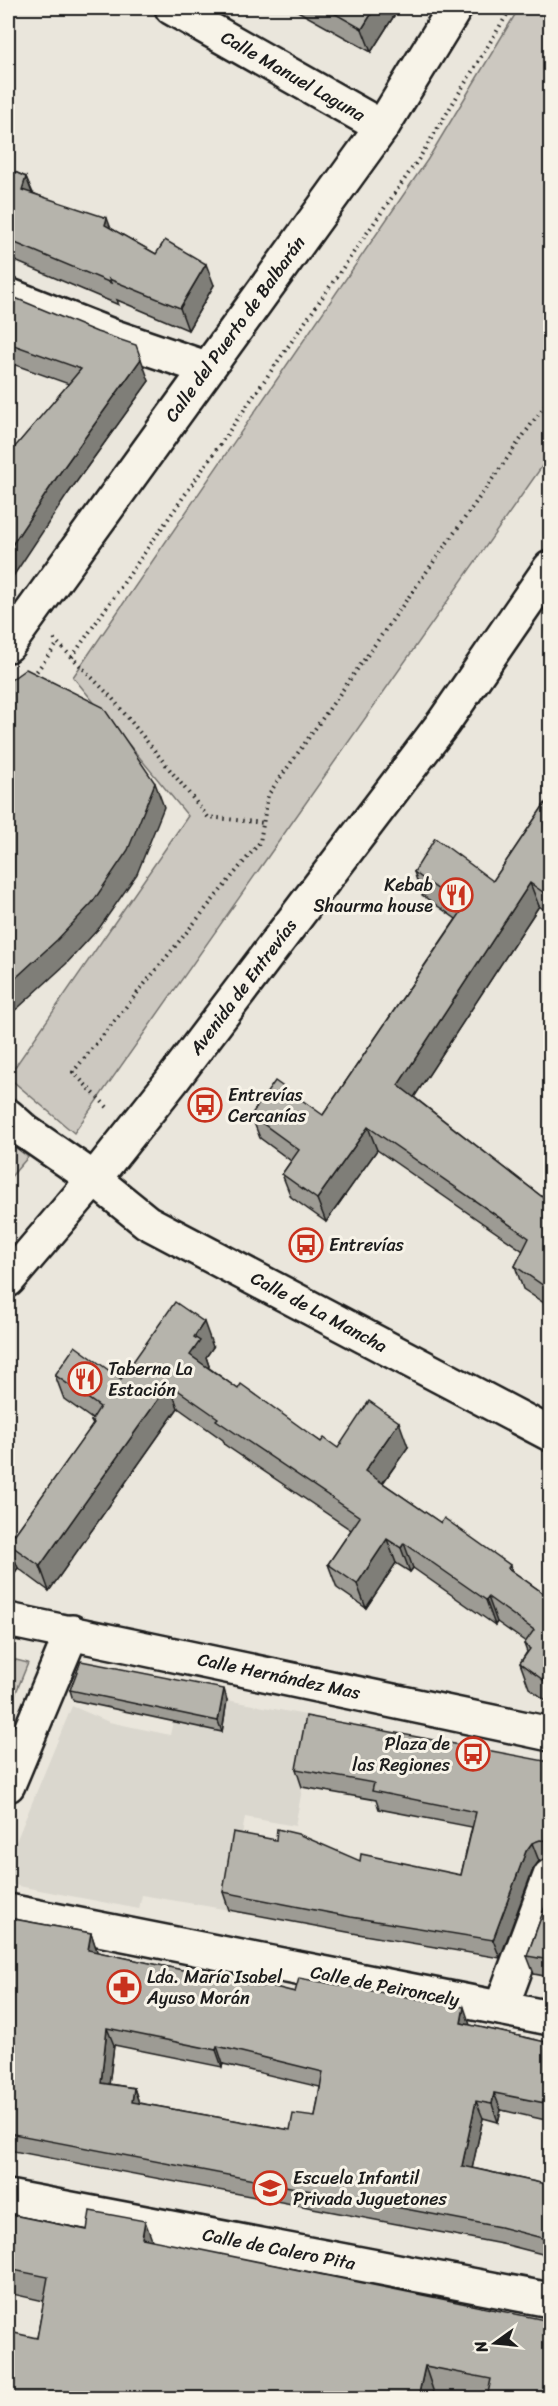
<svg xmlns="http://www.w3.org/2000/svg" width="558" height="2406" font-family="Sriracha,sans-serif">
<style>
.built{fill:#dad7ce}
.green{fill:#ccc8c0;stroke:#74726e;stroke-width:1.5}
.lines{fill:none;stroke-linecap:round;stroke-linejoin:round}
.street-casing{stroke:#1c1c1c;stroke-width:38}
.secondary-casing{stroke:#1c1c1c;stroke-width:38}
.primary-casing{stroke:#1c1c1c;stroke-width:38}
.path{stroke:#1c1c1c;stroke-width:4;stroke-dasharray:1.5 4.5;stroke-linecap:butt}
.street{stroke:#f7f3e8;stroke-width:33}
.secondary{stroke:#f7f3e8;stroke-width:33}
.primary{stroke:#f7f3e8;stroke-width:33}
.wall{fill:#9d9b94;stroke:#1c1c1c;stroke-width:1.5;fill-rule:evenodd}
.shaded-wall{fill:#7f7e78;stroke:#1c1c1c;stroke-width:1.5}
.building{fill:#b6b4ac;stroke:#1c1c1c;stroke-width:1.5;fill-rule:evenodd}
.labels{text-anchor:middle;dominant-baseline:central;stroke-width:6;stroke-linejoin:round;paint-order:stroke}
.street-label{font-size:18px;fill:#1c1c1c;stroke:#f7f3e8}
.poi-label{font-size:18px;fill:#1c1c1c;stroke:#f7f3e8;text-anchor:start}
</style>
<rect width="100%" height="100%" fill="#eae6dc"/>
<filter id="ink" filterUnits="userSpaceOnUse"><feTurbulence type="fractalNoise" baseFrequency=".0167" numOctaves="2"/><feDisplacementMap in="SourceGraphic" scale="12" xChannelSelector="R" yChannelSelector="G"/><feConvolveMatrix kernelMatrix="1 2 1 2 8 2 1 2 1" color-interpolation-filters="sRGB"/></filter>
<g filter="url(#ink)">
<path class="built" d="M 227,1700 L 316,1717 L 295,1826 L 245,1817 L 229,1910 L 142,1895 L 139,1909 L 8,1884 L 8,1861 L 72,1706 L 109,1722 L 170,1735 L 173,1721 L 222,1731 Z"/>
<g class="green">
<path d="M 519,8 L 550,8 L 550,455 L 74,1133 L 8,1077 L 188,816 L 73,677 L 428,159 Z"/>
<path d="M 8,1142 L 28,1157 L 8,1180 Z"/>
<path d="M 8,1658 L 28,1663 L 8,1712 Z"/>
</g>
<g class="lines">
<g class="street-casing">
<g id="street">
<path d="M 172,8 L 382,127"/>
<path d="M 8,295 L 112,336 L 206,368"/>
<path d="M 8,1116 L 26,1132 L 94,1179 L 147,1222 L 550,1434"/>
<path d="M 8,1620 L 550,1734"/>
<path d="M 8,1785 L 72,1632"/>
<path d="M 8,1911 L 550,2018"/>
<path d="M 501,2008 L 550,1876"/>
<path d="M 8,2197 L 550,2300"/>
</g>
</g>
<g class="secondary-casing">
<path id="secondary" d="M 8,645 L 382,127 L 455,8"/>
</g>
<g class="primary-casing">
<path id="primary" d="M 8,1280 L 94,1179 L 171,1082 L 444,722 L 550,568"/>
</g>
<g class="path">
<path d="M 54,639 L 112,698 L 208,817 L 264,823"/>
<path d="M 72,657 L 420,157 L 511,8"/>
<path d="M 33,676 L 58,643"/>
<path d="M 107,1107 L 73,1072 L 260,842 L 268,795 L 550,398"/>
</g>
<use href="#street" class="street"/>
<use href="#secondary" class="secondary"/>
<use href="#primary" class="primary"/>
</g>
<g class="wall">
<path d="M 292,8 L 399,8 L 371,52 Z"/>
<path d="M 8,169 L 26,177 L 33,193 L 110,228 L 156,254 L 214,285 L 188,330 L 117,300 L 119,305 L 8,258 Z"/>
<path d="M 8,295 L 149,381 L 67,495 L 9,454 L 69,384 L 10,363 L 9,377 L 8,376 Z"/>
<path d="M 550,796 L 550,914 L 539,906 L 414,1097 L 550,1203 L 550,1307 L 523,1289 L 515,1266 L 523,1251 L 377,1150 L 326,1222 L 291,1197 L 282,1174 L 291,1161 L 260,1138 L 251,1115 L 323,1115 L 456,919 L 422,895 L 414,872 L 493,881 Z"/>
<path d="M 213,1347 L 206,1357 L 209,1366 L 208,1367 L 238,1389 L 321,1442 L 338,1448 L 408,1447 L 383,1483 L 441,1523 L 510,1565 L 512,1571 L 550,1598 L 550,1703 L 529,1688 L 520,1663 L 527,1652 L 524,1644 L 526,1642 L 497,1622 L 495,1625 L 413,1568 L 410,1572 L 396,1563 L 366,1608 L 337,1588 L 328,1564 L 351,1530 L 225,1445 L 223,1440 L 178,1408 L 49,1591 L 18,1568 L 8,1582 L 8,1529 L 15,1534 L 93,1425 L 91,1421 L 92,1419 L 64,1399 L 55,1375 L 121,1379 Z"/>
<path d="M 70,1690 L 227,1700 L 222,1732 L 73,1700 Z"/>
<path d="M 550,1762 L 550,1858 L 546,1858 L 539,1861 L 533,1869 L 500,1958 L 358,1934 L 229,1910 L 223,1892 L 360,1861 L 461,1875 L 472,1827 L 379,1809 L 376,1800 L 302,1787 L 296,1769 Z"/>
<path d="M 550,1893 L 550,1977 L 534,1974 L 527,1956 Z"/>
<path d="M 8,1918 L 91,1933 L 97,1952 L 262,1987 L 295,1992 L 470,2025 L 550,2043 L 550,2121 L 501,2110 L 498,2122 L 483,2118 L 472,2168 L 550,2185 L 550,2256 L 507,2245 L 8,2150 ZM 114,2045 L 222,2067 L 223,2064 L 320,2087 L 315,2117 L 290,2130 L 139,2103 L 134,2088 L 109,2084 Z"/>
<path d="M 8,2214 L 87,2230 L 152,2241 L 550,2398 L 464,2398 L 434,2393 L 433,2398 L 8,2398 L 8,2353 L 10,2354 L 37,2338 L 44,2301 L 8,2293 Z"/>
</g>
<g class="shaded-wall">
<path d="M 375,8 L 399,8 L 371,52 L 362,29 Z"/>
<path d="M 26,177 L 34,198 L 22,190 Z"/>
<path d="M 107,218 L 115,240 L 105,225 Z"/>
<path d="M 206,264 L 214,285 L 188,330 L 180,308 Z"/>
<path d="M 8,355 L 10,363 L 9,377 L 8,372 Z"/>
<path d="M 141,359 L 149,381 L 67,495 L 8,584 L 8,551 L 59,474 Z"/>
<path d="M 155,783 L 164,807 L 137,874 L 100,927 L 66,964 L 18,1008 L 8,1015 L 8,985 Z"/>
<path d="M 530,883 L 539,906 L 407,1108 L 398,1085 Z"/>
<path d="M 368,1127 L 377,1150 L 326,1222 L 317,1199 Z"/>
<path d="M 204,1322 L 213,1347 L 206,1357 L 209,1366 L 199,1379 L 190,1355 L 194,1337 Z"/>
<path d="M 169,1384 L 178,1408 L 49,1591 L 40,1566 Z"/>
<path d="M 399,1422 L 408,1447 L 374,1495 L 365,1471 Z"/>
<path d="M 387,1539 L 396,1563 L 366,1608 L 357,1584 Z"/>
<path d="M 404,1543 L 413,1568 L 410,1572 L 401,1548 Z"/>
<path d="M 9,1544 L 18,1568 L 8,1582 L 8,1545 Z"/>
<path d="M 488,1597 L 497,1622 L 495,1625 L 486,1600 Z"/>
<path d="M 224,1689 L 227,1700 L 222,1732 L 218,1721 Z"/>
<path d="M 532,1843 L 539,1861 L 533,1869 L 500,1958 L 493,1940 L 526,1851 Z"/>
<path d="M 91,1933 L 97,1951 L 94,1968 L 88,1950 Z"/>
<path d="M 464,2007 L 470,2025 L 461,2023 Z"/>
<path d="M 107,2028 L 114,2045 L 107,2101 L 101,2083 Z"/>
<path d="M 217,2046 L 223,2064 L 222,2067 L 216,2050 Z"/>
<path d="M 134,2088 L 140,2106 L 132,2102 Z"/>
<path d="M 494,2093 L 501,2110 L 498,2122 L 492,2104 Z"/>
<path d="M 476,2101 L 483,2118 L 469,2183 L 462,2166 Z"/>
<path d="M 145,2221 L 155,2248 L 142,2238 Z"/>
<path d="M 425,2366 L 434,2393 L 433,2398 L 418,2398 Z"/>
</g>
<g class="building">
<path d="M 325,8 L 375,8 L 362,29 Z"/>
<path d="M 8,169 L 26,177 L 22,190 L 107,218 L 105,225 L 156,254 L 165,240 L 206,264 L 180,308 L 109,279 L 111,283 L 8,240 Z"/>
<path d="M 8,295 L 97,332 L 136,345 L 141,359 L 59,474 L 8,551 L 8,453 L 9,454 L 81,369 L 8,343 Z"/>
<path d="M 26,669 L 103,707 L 155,783 L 128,850 L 92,903 L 57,940 L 8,985 L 8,682 Z"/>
<path d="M 550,796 L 550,897 L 530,883 L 398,1085 L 550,1203 L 550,1290 L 515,1266 L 529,1238 L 368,1127 L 317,1199 L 282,1174 L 299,1150 L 251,1115 L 275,1081 L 323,1115 L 464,908 L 414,872 L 435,838 L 493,881 Z"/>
<path d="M 175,1302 L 204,1322 L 194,1337 L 200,1341 L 190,1355 L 238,1389 L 241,1384 L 321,1442 L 324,1438 L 338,1448 L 369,1401 L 399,1422 L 365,1471 L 441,1523 L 444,1518 L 510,1565 L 508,1568 L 550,1598 L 550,1685 L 520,1663 L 530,1649 L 524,1644 L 534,1630 L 488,1597 L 486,1600 L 404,1543 L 401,1548 L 387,1539 L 357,1584 L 328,1564 L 360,1517 L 216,1420 L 218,1418 L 169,1384 L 40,1566 L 9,1544 L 13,1537 L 8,1545 L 8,1529 L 15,1534 L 94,1423 L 91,1421 L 100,1407 L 55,1375 L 75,1346 L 121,1379 Z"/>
<path d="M 81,1661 L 224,1689 L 218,1721 L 70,1690 Z"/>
<path d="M 306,1716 L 550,1762 L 550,1841 L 540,1840 L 532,1843 L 526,1851 L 493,1940 L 351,1917 L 223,1892 L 233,1832 L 276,1840 L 277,1829 L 298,1834 L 360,1861 L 361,1854 L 461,1875 L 476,1812 L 372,1791 L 374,1783 L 296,1769 Z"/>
<path d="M 550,1893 L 550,1960 L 527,1956 Z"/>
<path d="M 8,1918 L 91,1933 L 88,1950 L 262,1987 L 263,1984 L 295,1992 L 299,1978 L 464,2007 L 461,2023 L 550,2043 L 550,2104 L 494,2093 L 492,2104 L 476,2101 L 462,2166 L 550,2185 L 550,2240 L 500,2227 L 8,2133 ZM 107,2028 L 216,2050 L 217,2046 L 323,2072 L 315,2117 L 293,2114 L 290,2130 L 132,2102 L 134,2088 L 101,2083 Z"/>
<path d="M 90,2211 L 145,2221 L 142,2238 L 550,2321 L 550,2398 L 487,2398 L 491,2379 L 425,2366 L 418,2398 L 15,2398 L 8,2397 L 8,2353 L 10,2354 L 14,2333 L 37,2338 L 48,2277 L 8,2269 L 8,2214 L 87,2230 Z"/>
</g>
</g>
<defs>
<g id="restaurant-ring" transform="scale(1.725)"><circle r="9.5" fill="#f7f3e8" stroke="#c8321e" stroke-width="1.5"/><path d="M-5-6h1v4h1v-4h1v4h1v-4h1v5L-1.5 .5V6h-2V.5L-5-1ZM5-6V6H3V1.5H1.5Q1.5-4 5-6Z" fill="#c8321e"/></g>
<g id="bus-ring" transform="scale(1.725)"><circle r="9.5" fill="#f7f3e8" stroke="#c8321e" stroke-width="1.5"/><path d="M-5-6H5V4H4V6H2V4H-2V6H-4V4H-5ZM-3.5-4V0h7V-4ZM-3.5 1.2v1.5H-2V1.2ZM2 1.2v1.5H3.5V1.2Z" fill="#c8321e"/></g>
<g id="pharmacy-ring" transform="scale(1.725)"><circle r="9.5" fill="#f7f3e8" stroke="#c8321e" stroke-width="1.5"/><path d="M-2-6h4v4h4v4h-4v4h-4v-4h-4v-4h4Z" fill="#c8321e"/></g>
<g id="school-ring" transform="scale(1.725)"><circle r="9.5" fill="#f7f3e8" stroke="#c8321e" stroke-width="1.5"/><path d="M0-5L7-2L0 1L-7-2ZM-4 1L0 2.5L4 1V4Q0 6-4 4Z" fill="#c8321e"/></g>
</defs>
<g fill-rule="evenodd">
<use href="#restaurant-ring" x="456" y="895"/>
<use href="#bus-ring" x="205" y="1105"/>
<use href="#bus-ring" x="306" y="1245"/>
<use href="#restaurant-ring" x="85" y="1379"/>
<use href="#bus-ring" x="473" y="1754"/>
<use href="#pharmacy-ring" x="124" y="1987"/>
<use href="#school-ring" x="270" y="2188"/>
</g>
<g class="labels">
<g class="street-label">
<text transform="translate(293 76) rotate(30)">Calle Manuel Laguna</text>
<text transform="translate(235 329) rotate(-54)">Calle del Puerto de Balbarán</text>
<text transform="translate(243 987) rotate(-53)">Avenida de Entrevías</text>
<text transform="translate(319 1312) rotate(28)">Calle de La Mancha</text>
<text transform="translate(279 1676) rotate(12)">Calle Hernández Mas</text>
<text transform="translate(385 1986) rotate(11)">Calle de Peironcely</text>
<text transform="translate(279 2249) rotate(11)">Calle de Calero Pita</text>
</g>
<g class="poi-label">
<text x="433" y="885" text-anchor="end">Kebab<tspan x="433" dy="21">Shaurma house</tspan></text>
<text x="228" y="1095">Entrevías<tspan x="228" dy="21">Cercanías</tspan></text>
<text x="329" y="1245">Entrevías</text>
<text x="108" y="1369">Taberna La<tspan x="108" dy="21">Estación</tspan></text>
<text x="450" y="1744" text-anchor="end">Plaza de<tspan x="450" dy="21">las Regiones</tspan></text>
<text x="147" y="1977">Lda. María Isabel<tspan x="147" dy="21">Ayuso Morán</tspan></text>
<text x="293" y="2178">Escuela Infantil<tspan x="293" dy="21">Privada Juguetones</tspan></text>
</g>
</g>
<rect width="558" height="2406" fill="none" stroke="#f7f3e8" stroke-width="30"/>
<rect x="15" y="15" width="528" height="2376" fill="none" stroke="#1c1c1c" stroke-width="2" filter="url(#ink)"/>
<g transform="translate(495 2343) rotate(255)" stroke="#f7f3e8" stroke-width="4.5" paint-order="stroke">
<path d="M0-4.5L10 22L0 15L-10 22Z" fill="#1c1c1c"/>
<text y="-9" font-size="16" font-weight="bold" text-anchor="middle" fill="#1c1c1c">N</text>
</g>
</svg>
